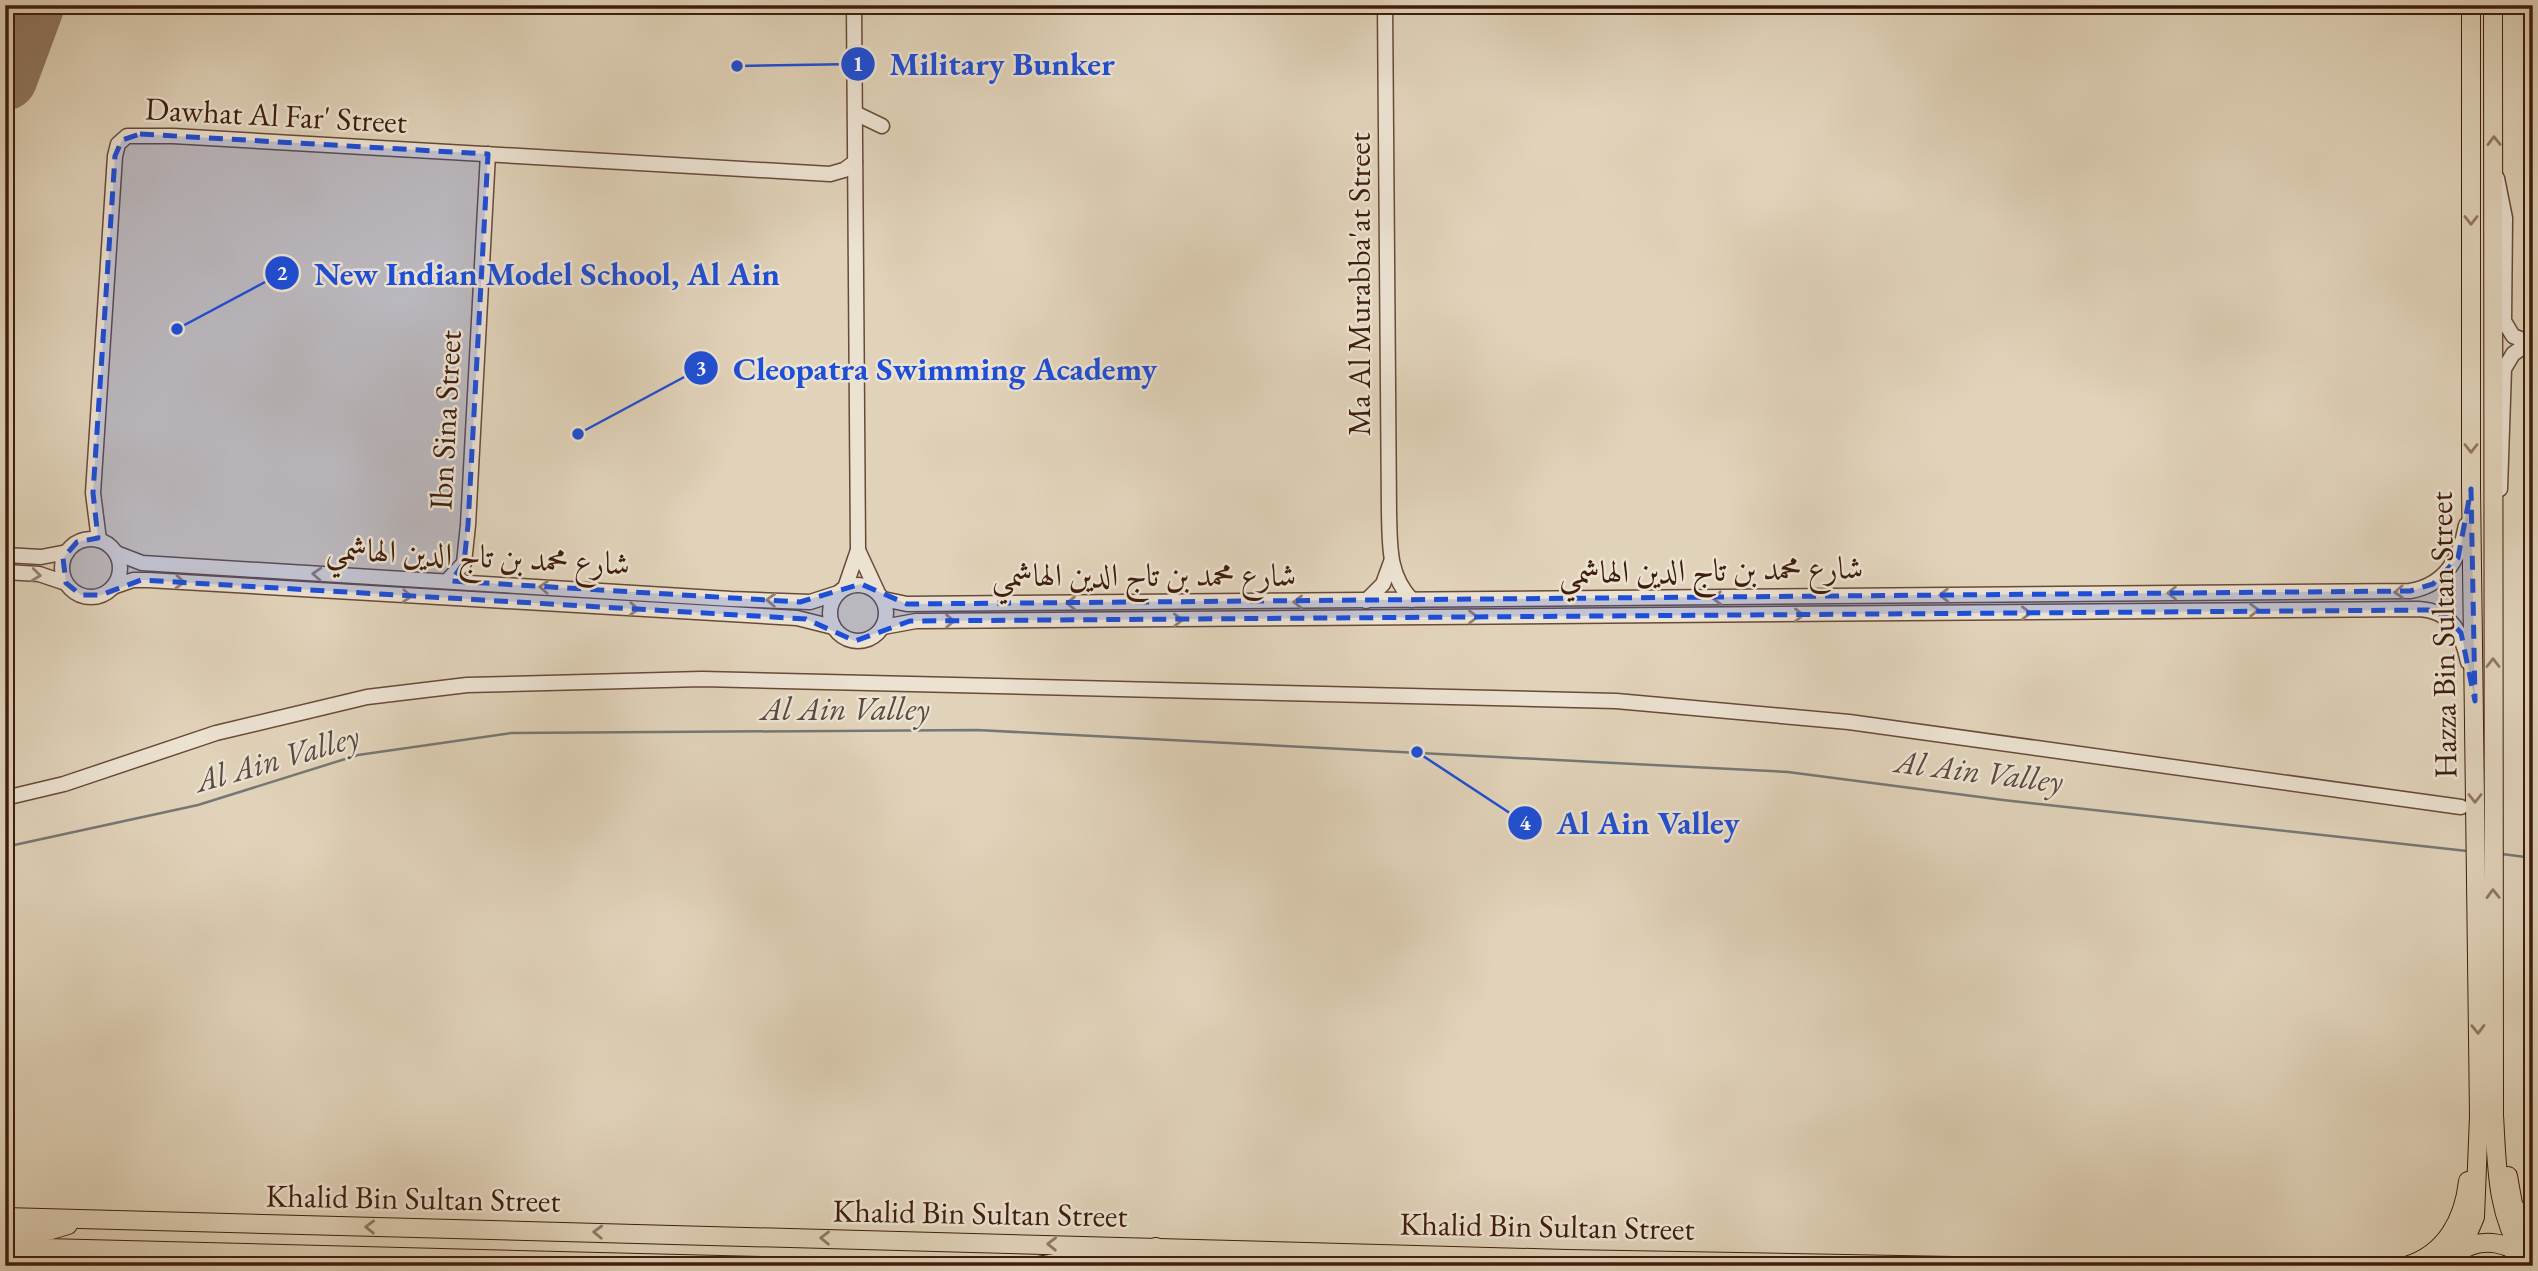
<svg xmlns="http://www.w3.org/2000/svg" width="2538" height="1271" font-family="'EB Garamond',Amiri,serif">
<style>
.lines{fill:none;stroke-linecap:round;stroke-linejoin:round}
.stream{stroke:#767875;stroke-width:2.5}
.runway{stroke:#907862;stroke-width:65}
.minor-casing{stroke:#684a37;stroke-width:17}
.major-casing{stroke:#3f1d0b;stroke-width:20}
.minor{stroke:#ece2d2;stroke-width:14}
.major{stroke:#e1d3ba;stroke-width:18}
.oneway{stroke:#907862}
.oneway2{stroke:#96806e}
.marked{fill:#1d4ed8;fill-opacity:0.2;stroke:#1d4ed8;stroke-width:5;stroke-dasharray:14 9;stroke-linejoin:round}
.labels{text-anchor:middle;dominant-baseline:central;stroke-width:5;stroke-linejoin:round;paint-order:stroke}
.street-label{font-size:32px;fill:#3f1d0b;stroke:#ece2d2}
.water-label{font-size:33px;font-style:italic;fill:#5a4a40;stroke:#ece2d2}
.leader{fill:none;stroke:#1d4ed8;stroke-width:2.5}
.callout-dot{fill:#1d4ed8;stroke:#ece2d2;stroke-width:2.5}
.mark-label{font-size:21px;text-anchor:middle;font-weight:bold;fill:#fff}
.callout-label{font-size:33px;text-anchor:middle;font-weight:bold;fill:#1d4ed8;stroke:#ece2d2;stroke-width:5;stroke-linejoin:round;paint-order:stroke}
</style>
<rect width="100%" height="100%" fill="#e1d3ba"/>
<filter id="stains"><feTurbulence type="fractalNoise" baseFrequency=".00286" numOctaves="4"/><feColorMatrix values="0 0 0 0 .2 0 0 0 0 .09 0 0 0 0 .02 0 0 0 .5 -.17"/></filter>
<radialGradient id="worn" r=".72"><stop offset=".6" stop-color="#630" stop-opacity="0"/><stop offset="1" stop-color="#630" stop-opacity=".3"/></radialGradient>
<g class="lines">
<g class="stream">
<path d="M 5,847 L 198,805 L 358,755 L 511,733 L 977,730 L 1788,772 L 2003,800 L 2467,851"/>
<path d="M 2502,854 L 2533,858"/>
</g>
<path class="runway" d="M 5,78 L 32,5"/>
<g class="minor-casing">
<g id="minor">
<path d="M 1385,5 L 1389,513 C 1390,546 1388,575 1412,600"/>
<path d="M 855,113 L 882,126"/>
<path d="M 2497,178 L 2505,218 L 2504,321 L 2513,336 L 2533,344"/>
<path d="M 2500,489 L 2504,369 L 2513,354 L 2527,344"/>
<circle cx="91" cy="568" r="29"/>
<path d="M 99,540 L 93,493 L 115,156 L 118,144 L 127,136 L 173,136 L 830,174 L 844,170 L 855,162"/>
<path d="M 858,550 L 877,591"/>
<path d="M 116,553 L 142,563 L 731,599 L 810,602 L 838,593"/>
<path d="M 5,555 L 41,557 L 67,552"/>
<path d="M 5,572 L 39,574 L 66,583"/>
<path d="M 447,581 L 464,563 L 468,525 L 488,154"/>
<circle cx="858" cy="613" r="28"/>
<path d="M 113,587 L 133,580 L 148,580 L 797,618 L 833,627"/>
<path d="M 845,588 L 858,550 L 854,5"/>
<path d="M 883,599 L 907,604 L 2410,591 C 2445,585 2460,559 2466,525"/>
<path d="M 1366,601 L 1383,584 L 1391,562"/>
<path d="M 883,627 L 916,621 L 2419,609 C 2452,611 2462,633 2468,662"/>
<path d="M 5,798 L 64,784 L 216,733 L 367,697 L 467,685 L 702,679 L 1616,701 L 1849,722 L 2461,807"/>
</g>
</g>
<g class="major-casing">
<g id="major">
<path d="M 2493,5 L 2494,1115 C 2497,1165 2496,1212 2523,1255"/>
<path d="M 2508,1176 L 2513,1204 L 2533,1240"/>
<path d="M 5,1217 L 1567,1259 L 1953,1266"/>
<path d="M 5,1231 L 51,1230 L 68,1225"/>
<path d="M 5,1247 L 761,1266"/>
<path d="M 2456,1254 C 2481,1235 2513,1241 2532,1266"/>
<path d="M 2451,1257 L 2469,1231 L 2475,1217 L 2479,1116 L 2471,489 L 2471,5"/>
<path d="M 1037,1266 L 1060,1262 L 1145,1263 L 1153,1259 L 1156,1247"/>
<path d="M 1176,1266 L 1182,1260 L 1204,1260"/>
<path d="M 2406,1266 C 2446,1254 2464,1219 2468,1181"/>
</g>
</g>
<use href="#minor" class="minor"/>
<use href="#major" class="major"/>
</g>
<defs><path id="oneway-chevron" d="M-2-3.5L2.5 0L-2 3.5" fill="none" stroke-width="1.6" stroke-linecap="round" stroke-linejoin="round" transform="scale(1.75)"/></defs>
<g class="oneway">
<use href="#oneway-chevron" transform="translate(2494 141) rotate(-91)"/>
<use href="#oneway-chevron" transform="translate(2471 220) rotate(90)"/>
<use href="#oneway-chevron" transform="translate(2471 448) rotate(90)"/>
<use href="#oneway-chevron" transform="translate(2493 663) rotate(-90)"/>
<use href="#oneway-chevron" transform="translate(2475 798) rotate(90)"/>
<use href="#oneway-chevron" transform="translate(2493 894) rotate(-91)"/>
<use href="#oneway-chevron" transform="translate(2478 1029) rotate(89)"/>
<use href="#oneway-chevron" transform="translate(370 1227) rotate(-179)"/>
<use href="#oneway-chevron" transform="translate(598 1232) rotate(-178)"/>
<use href="#oneway-chevron" transform="translate(825 1238) rotate(-179)"/>
<use href="#oneway-chevron" transform="translate(1052 1244) rotate(-179)"/>
</g>
<g class="oneway2">
<use href="#oneway-chevron" transform="translate(317 574) rotate(-177)"/>
<use href="#oneway-chevron" transform="translate(36 575) rotate(6)"/>
<use href="#oneway-chevron" transform="translate(180 582) rotate(4)"/>
<use href="#oneway-chevron" transform="translate(544 587) rotate(-177)"/>
<use href="#oneway-chevron" transform="translate(2399 592) rotate(177)"/>
<use href="#oneway-chevron" transform="translate(2172 593) rotate(180)"/>
<use href="#oneway-chevron" transform="translate(1944 595) rotate(179)"/>
<use href="#oneway-chevron" transform="translate(407 596) rotate(3)"/>
<use href="#oneway-chevron" transform="translate(1717 598) rotate(179)"/>
<use href="#oneway-chevron" transform="translate(771 600) rotate(-178)"/>
<use href="#oneway-chevron" transform="translate(1298 602) rotate(180)"/>
<use href="#oneway-chevron" transform="translate(1071 603) rotate(180)"/>
<use href="#oneway-chevron" transform="translate(634 609) rotate(3)"/>
<use href="#oneway-chevron" transform="translate(2254 610) rotate(-1)"/>
<use href="#oneway-chevron" transform="translate(2026 613) rotate(-1)"/>
<use href="#oneway-chevron" transform="translate(1799 615)"/>
<use href="#oneway-chevron" transform="translate(1473 617)"/>
<use href="#oneway-chevron" transform="translate(1178 620) rotate(-1)"/>
<use href="#oneway-chevron" transform="translate(950 621)"/>
</g>
<path class="marked" d="M 140,134 L 488,154 L 468,525 L 464,563 L 451,581 L 800,602 L 861,584 L 907,604 L 2410,591 L 2433,584 L 2458,558 L 2471,489 L 2475,701 L 2461,633 L 2448,618 L 2429,610 L 910,621 L 855,641 L 806,619 L 653,610 L 141,580 L 101,595 L 81,595 L 66,583 L 63,558 L 77,542 L 98,538 L 93,493 L 115,156 L 122,140 Z"/>
<g class="labels">
<g class="street-label">
<text transform="translate(276 115) rotate(3)">Dawhat Al Far' Street</text>
<text transform="translate(1359 284) rotate(-90)">Ma Al Murabba'at Street</text>
<text transform="translate(445 420) rotate(-87)">Ibn Sina Street</text>
<text transform="translate(478 556) rotate(3)">شارع محمد بن تاج الدين الهاشمي</text>
<text transform="translate(1711 570) rotate(-1)">شارع محمد بن تاج الدين الهاشمي</text>
<text x="1144" y="575">شارع محمد بن تاج الدين الهاشمي</text>
<text transform="translate(2443 635) rotate(-91)">Hazza Bin Sultan Street</text>
<text transform="translate(413 1198) rotate(1)">Khalid Bin Sultan Street</text>
<text transform="translate(980 1213) rotate(1)">Khalid Bin Sultan Street</text>
<text transform="translate(1547 1226) rotate(1)">Khalid Bin Sultan Street</text>
</g>
<g class="water-label">
<text x="845" y="708">Al Ain Valley</text>
<text transform="translate(277 758) rotate(-16)">Al Ain Valley</text>
<text transform="translate(1979 771) rotate(7)">Al Ain Valley</text>
</g>
</g>
<path class="leader" d="M737 66L858 64M177 329L282 273M578 434L701 368M1417 752L1525 823"/>
<g class="callout-dot">
<circle cx="737" cy="66" r="7"/>
<circle cx="177" cy="329" r="7"/>
<circle cx="578" cy="434" r="7"/>
<circle cx="1417" cy="752" r="7"/>
<circle cx="858" cy="64" r="18"/>
<circle cx="282" cy="273" r="18"/>
<circle cx="701" cy="368" r="18"/>
<circle cx="1525" cy="823" r="18"/>
</g>
<g class="mark-label">
<text x="858" y="71">1</text>
<text x="282" y="280">2</text>
<text x="701" y="375">3</text>
<text x="1525" y="830">4</text>
</g>
<g class="callout-label">
<text x="1002" y="75">Military Bunker</text>
<text x="547" y="285">New Indian Model School, Al Ain</text>
<text x="945" y="380">Cleopatra Swimming Academy</text>
<text x="1648" y="834">Al Ain Valley</text>
</g>
<rect width="2538" height="1271" fill="none" stroke="#e1d3ba" stroke-width="28"/>
<rect x="7" y="7" width="2524" height="1257" fill="none" stroke="#3f1d0b" stroke-width="3.5"/>
<rect x="14" y="14" width="2510" height="1243" fill="none" stroke="#3f1d0b" stroke-width="2"/>
<rect width="100%" height="100%" filter="url(#stains)"/>
<rect width="100%" height="100%" fill="url(#worn)"/>
</svg>
